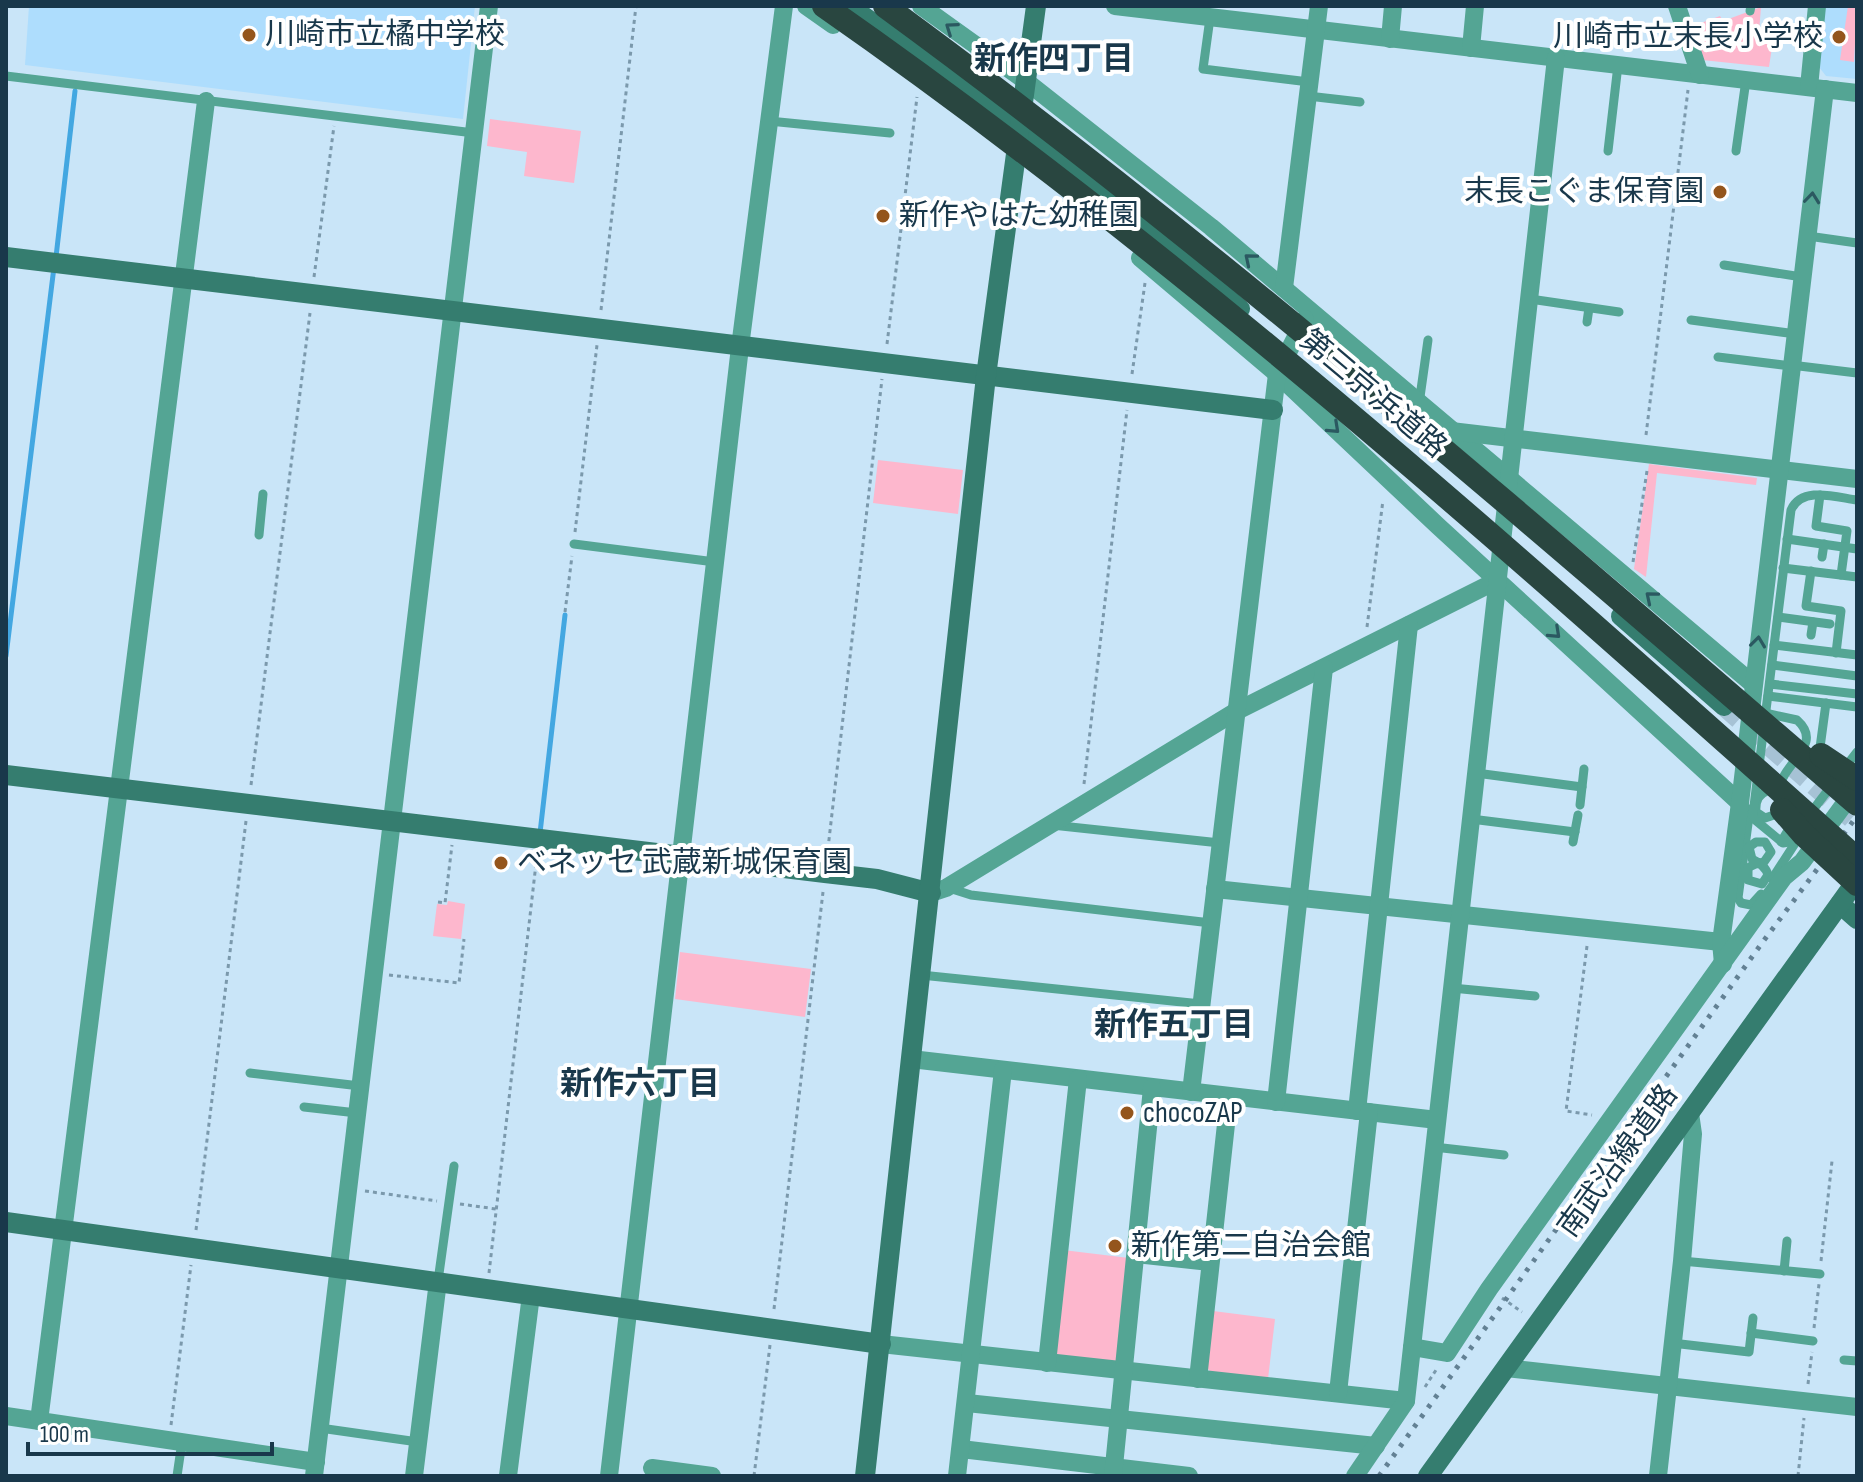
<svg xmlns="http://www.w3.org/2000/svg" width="1863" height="1482" font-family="'Sofia Sans Condensed','Noto Sans JP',sans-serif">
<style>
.built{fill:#aeddfd}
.green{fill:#fdb7cd}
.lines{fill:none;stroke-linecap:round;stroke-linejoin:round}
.stream{stroke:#43a7e1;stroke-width:5}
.secondary-tunnel{stroke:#a6c2d5;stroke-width:20;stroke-dasharray:20 10;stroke-linecap:butt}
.path{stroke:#7b99ac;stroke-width:3;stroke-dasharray:4 4;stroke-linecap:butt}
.lane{stroke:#54a594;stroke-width:9}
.street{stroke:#54a594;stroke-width:18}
.secondary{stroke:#357d6f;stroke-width:20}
.rail{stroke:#638194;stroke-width:5;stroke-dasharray:4 8;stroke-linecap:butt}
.highway-bridge{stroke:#294640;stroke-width:24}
.oneway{stroke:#2b5961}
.poi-dot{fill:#94551c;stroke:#fff;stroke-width:3}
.labels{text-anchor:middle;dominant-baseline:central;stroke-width:8;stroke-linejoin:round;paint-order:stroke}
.poi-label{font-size:30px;fill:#19384b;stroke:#fff;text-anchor:start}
.street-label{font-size:30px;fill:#19384b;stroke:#fff}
.neighbourhood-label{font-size:32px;font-weight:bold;fill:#19384b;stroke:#fff}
</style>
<rect width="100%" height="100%" fill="#c9e5f8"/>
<g class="built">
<path d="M 29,6 L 475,6 L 463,119 L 25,65 Z"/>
<path d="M 1823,6 L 1857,6 L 1857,79 L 1826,76 L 1819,67 Z"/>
</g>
<g class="green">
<path d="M 1848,6 L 1857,6 L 1854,62 L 1840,60 Z"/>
<path d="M 1761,7 L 1759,32 L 1774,34 L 1769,67 L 1702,60 L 1690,27 L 1720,16 L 1723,21 Z"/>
<path d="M 490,119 L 581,131 L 574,183 L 524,176 L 527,152 L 487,146 Z"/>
<path d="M 878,460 L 963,470 L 958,514 L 873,503 Z"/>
<path d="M 1649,464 L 1757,478 L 1756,485 L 1657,473 L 1646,577 L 1634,569 Z"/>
<path d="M 448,901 L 465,904 L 461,939 L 433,936 L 437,904 L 447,905 Z"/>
<path d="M 680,952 L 811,969 L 805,1017 L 675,999 Z"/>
<path d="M 1063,1250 L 1129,1258 L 1118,1360 L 1114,1363 L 1054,1355 Z"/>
<path d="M 1213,1311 L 1275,1319 L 1268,1379 L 1211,1372 L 1207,1368 Z"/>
</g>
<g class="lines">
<g class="stream">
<path d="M 56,257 L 75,91"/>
<path d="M 6,656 L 54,267"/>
<path d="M 540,833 L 565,615"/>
</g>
<path class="secondary-tunnel" d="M 1724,706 L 1857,823"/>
<g class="path">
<path d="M 314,277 L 334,126"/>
<path d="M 601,310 L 636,6"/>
<path d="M 887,344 L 917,97"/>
<path d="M 1132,374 L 1145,283"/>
<path d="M 1646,435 L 1688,90"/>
<path d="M 575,532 L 597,345"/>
<path d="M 1633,562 L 1647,471"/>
<path d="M 565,612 L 572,556"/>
<path d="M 1367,627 L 1383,500"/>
<path d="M 1084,784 L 1127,410"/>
<path d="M 251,785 L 310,313"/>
<path d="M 827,857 L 882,379"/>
<path d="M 438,902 L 445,903 L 452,845"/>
<path d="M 1587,946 L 1566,1111 L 1592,1115"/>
<path d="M 389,975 L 459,983 L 464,939"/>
<path d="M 365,1191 L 437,1201"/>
<path d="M 460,1204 L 496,1209"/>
<path d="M 196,1230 L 246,821"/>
<path d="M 1821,1261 L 1832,1161"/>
<path d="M 489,1273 L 537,855"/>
<path d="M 1502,1298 L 1522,1312"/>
<path d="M 774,1309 L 823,892"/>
<path d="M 1814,1328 L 1819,1284"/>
<path d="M 1808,1384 L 1812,1352"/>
<path d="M 1425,1387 L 1436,1370"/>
<path d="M 171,1425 L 191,1265"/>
<path d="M 754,1476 L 770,1345"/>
<path d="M 1798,1476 L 1804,1418"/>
</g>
<g class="lane">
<path d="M 1750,11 L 1751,6"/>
<path d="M 1210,18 L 1203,69 L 1309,82"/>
<path d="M 6,76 L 474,133"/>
<path d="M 1308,96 L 1360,102"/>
<path d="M 769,121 L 890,133"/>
<path d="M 1608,151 L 1618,65"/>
<path d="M 1736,151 L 1746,80"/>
<path d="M 1808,236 L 1857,243"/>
<path d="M 1724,265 L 1802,277"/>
<path d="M 1530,299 L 1619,312"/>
<path d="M 1691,320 L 1796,334"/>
<path d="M 1587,322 L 1589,308"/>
<path d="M 1718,357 L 1791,366"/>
<path d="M 1791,365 L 1857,373"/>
<path d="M 1419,404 L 1428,340"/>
<path d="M 1820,495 L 1816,526 L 1847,531 L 1841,575"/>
<path d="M 259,535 L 263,494"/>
<path d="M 1787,539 L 1857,549"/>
<path d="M 574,544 L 715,562"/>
<path d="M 1822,557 L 1824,544"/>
<path d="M 1783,568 L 1857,577"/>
<path d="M 1811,571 L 1806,606 L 1841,611 L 1836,653"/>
<path d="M 1778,617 L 1830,624"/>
<path d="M 1811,635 L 1813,622"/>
<path d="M 1774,645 L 1857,655"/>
<path d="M 1772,665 L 1857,676"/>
<path d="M 1770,684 L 1857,694"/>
<path d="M 1768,696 L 1857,707"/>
<path d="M 1765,713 L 1797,720 C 1825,745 1782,763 1780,788"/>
<path d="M 1819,755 L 1826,703"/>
<path d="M 1843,770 L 1857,752"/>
<path d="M 1476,773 L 1582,787"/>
<path d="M 1769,790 C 1759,794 1755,800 1756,812 L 1765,818 L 1777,814 L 1788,816 L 1790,827 L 1781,842"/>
<path d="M 1580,805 L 1584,769"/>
<path d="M 1750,809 L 1738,898 L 1741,903 L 1751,905 L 1761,894"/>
<path d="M 1809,815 L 1832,785"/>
<path d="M 1471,819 L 1575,832"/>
<path d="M 1052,825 L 1220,843"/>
<path d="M 1798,830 L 1789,842 L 1783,843 L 1754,819 L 1753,814 L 1791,510 C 1802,486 1835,497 1857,500"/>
<path d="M 1573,842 L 1578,815"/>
<path d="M 1771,852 L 1764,862 C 1758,863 1753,864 1748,868 L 1748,880 L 1762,884 L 1768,875 C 1766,867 1760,863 1752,859 L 1749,847 L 1756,842 L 1765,842 L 1771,852"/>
<path d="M 1772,879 L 1801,834"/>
<path d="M 949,888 L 971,895 L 1211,923"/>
<path d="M 921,975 L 1201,1004"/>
<path d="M 1452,988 L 1535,996"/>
<path d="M 250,1073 L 360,1086"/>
<path d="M 304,1107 L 357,1113"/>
<path d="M 1434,1147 L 1504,1155"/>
<path d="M 1682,1261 L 1820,1274"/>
<path d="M 1784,1271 L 1787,1241"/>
<path d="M 438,1281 L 454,1166"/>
<path d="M 1751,1333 L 1813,1341"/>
<path d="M 1672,1343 L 1749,1352 L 1753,1318"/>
<path d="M 1844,1360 L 1857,1361"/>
<path d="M 320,1428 L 418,1442"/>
<path d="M 177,1476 L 182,1442"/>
</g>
<g class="street">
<path d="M 806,6 L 833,25"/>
<path d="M 921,6 L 1027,82 L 1211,227 L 1753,684"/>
<path d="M 1115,6 L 1857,93"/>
<path d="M 1677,6 L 1700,75"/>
<path d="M 1390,39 L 1393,6"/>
<path d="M 1471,48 L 1475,6"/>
<path d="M 1809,87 L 1817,6"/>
<path d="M 1140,258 L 1277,374 L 1438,526 L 1740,803"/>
<path d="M 1284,288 L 1319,6"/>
<path d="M 1451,431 L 1857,479"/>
<path d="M 1215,889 L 1721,942"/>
<path d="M 931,893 L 946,888 L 1235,712 L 1498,580"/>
<path d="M 1723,964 L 1721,942 L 1740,803 L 1825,89"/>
<path d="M 911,1059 L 1437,1120"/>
<path d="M 1191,1092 L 1277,374 L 1305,319"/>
<path d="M 1276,1102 L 1324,668"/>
<path d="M 1357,1111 L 1409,625"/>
<path d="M 1136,1254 L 1210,1262"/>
<path d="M 881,1344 L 1406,1401"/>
<path d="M 1412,1347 L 1447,1353 L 1489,1289 L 1784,877 L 1802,862 L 1856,788"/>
<path d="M 1047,1363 L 1078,1079"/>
<path d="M 1506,1368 L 1857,1407"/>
<path d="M 1198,1379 L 1229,1097"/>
<path d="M 1338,1393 L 1369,1112"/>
<path d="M 967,1403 L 1376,1446"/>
<path d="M 6,1416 L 316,1462"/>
<path d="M 39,1421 L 206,101"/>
<path d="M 961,1449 L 1189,1476"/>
<path d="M 652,1468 L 712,1476"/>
<path d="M 314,1476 L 489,6"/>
<path d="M 414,1476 L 438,1281"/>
<path d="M 508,1476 L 531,1295"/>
<path d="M 609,1476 L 740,347 L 784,6"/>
<path d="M 957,1476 L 1003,1070"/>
<path d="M 1113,1476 L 1152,1088"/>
<path d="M 1355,1476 L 1406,1401 L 1556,58"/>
<path d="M 1658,1476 L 1682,1261 L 1693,1134 L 1690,1113"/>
</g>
<g class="secondary">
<path d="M 849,6 C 984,101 1115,200 1240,309"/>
<path d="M 6,257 L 1273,410"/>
<path d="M 1621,616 L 1724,706"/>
<path d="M 6,775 L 825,873 L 877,879 L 931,893"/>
<path d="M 1840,904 L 1857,919"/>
<path d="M 6,1222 L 881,1344"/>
<path d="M 865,1476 L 986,376 L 1036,6"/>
<path d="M 1428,1476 L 1857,880"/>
</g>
<path class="rail" d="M 1379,1476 L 1762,943 L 1857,816"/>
<g class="highway-bridge">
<path d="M 824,6 C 1191,262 1524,562 1857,859"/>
<path d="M 885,6 C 1224,254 1539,530 1857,804"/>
<path d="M 1821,755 L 1857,779"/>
<path d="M 1782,810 L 1804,835 L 1857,884"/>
</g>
</g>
<defs><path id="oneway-chevron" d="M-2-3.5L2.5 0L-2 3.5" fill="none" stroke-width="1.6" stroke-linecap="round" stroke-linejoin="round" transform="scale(2)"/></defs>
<g class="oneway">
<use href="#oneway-chevron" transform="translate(951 28) rotate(-145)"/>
<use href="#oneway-chevron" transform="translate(1812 198) rotate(-84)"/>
<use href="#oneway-chevron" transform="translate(1250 259) rotate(-140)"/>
<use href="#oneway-chevron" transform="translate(1334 428) rotate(43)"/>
<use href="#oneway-chevron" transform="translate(1651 597) rotate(-140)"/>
<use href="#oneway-chevron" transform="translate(1555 633) rotate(43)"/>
<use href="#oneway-chevron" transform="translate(1758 642) rotate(-83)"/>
</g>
<g class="poi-dot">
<circle cx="249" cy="35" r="8"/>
<circle cx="1839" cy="37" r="8"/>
<circle cx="1720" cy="192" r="8"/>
<circle cx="883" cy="216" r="8"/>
<circle cx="501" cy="863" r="8"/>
<circle cx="1127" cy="1113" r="8"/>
<circle cx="1115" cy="1246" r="8"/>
</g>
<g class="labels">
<g class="poi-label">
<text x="265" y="35">川崎市立橘中学校</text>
<text x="1823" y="37" text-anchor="end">川崎市立末長小学校</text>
<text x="1704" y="192" text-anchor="end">末長こぐま保育園</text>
<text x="899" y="216">新作やはた幼稚園</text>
<text x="517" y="863">ベネッセ 武蔵新城保育園</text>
<text x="1143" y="1113">chocoZAP</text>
<text x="1131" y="1246">新作第二自治会館</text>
</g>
<g class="street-label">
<text transform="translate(1373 394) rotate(40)">第三京浜道路</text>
<text transform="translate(1618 1161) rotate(-54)">南武沿線道路</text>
</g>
<g class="neighbourhood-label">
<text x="1054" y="59">新作四丁目</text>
<text x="1174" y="1025">新作五丁目</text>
<text x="640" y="1084">新作六丁目</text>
</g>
</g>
<rect width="1863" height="1482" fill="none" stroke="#19384b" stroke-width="16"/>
<path d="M28 1442v12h244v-12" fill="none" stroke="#19384b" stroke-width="4"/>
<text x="40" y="1442" font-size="24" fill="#19384b" stroke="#ffffff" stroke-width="6" paint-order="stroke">100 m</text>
</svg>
